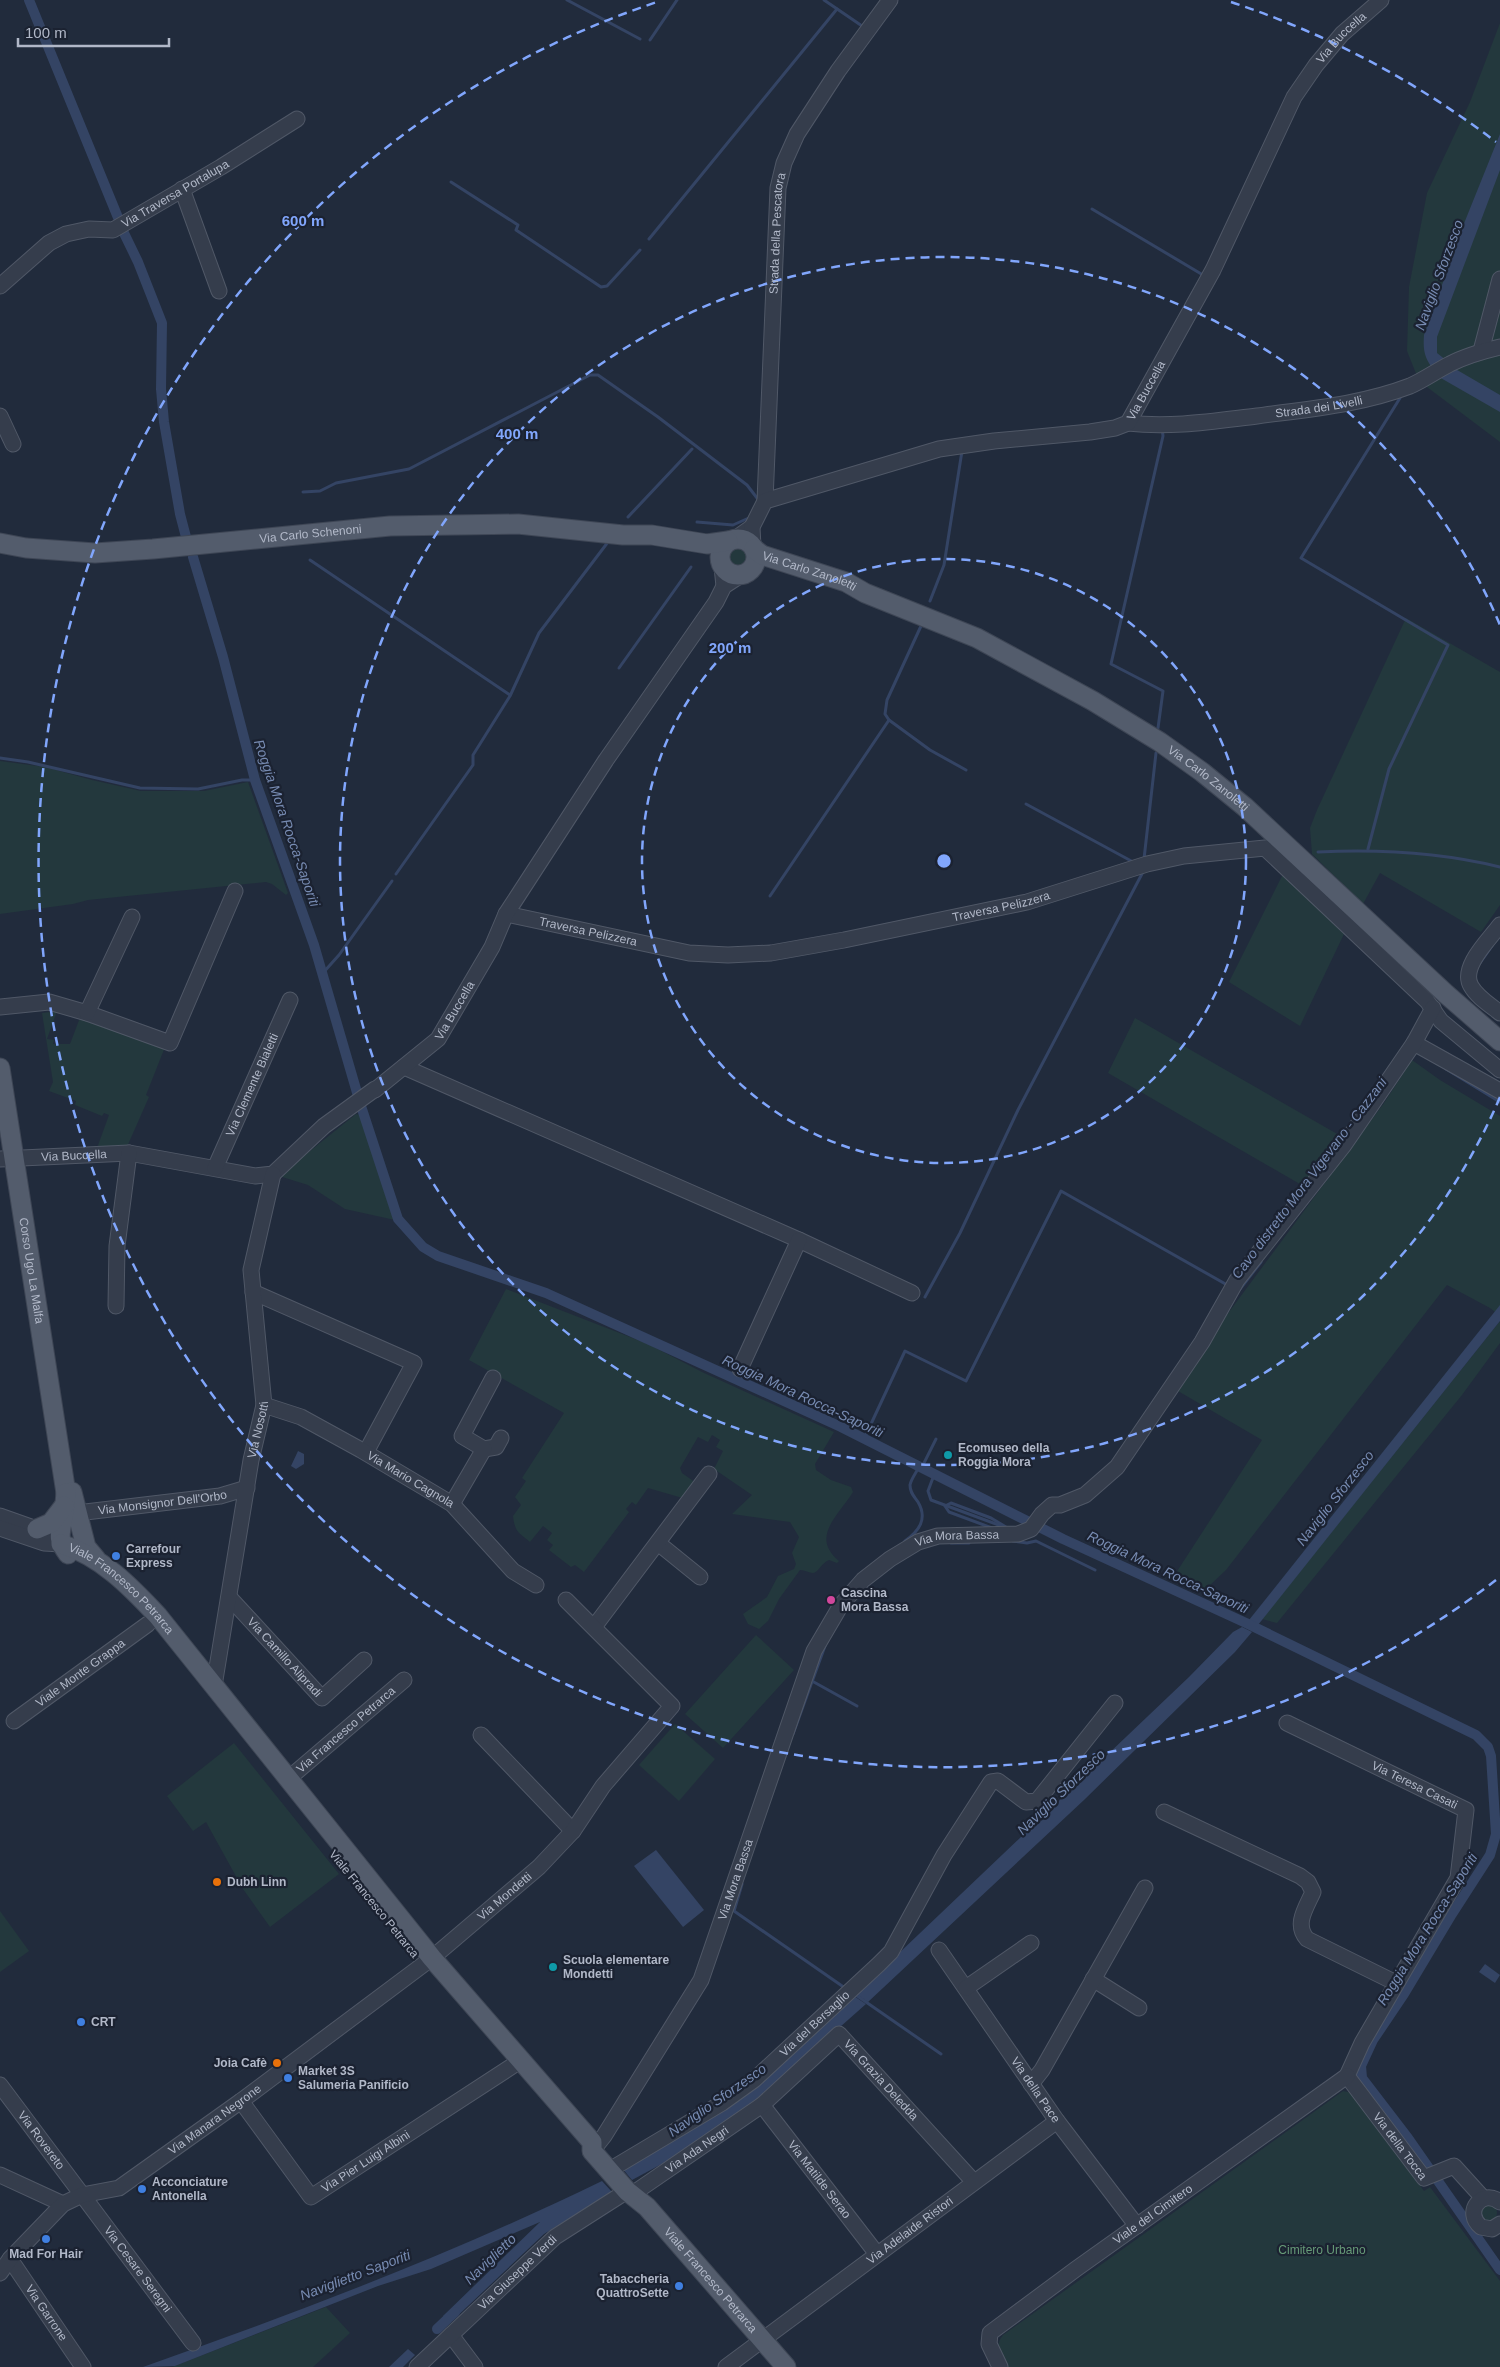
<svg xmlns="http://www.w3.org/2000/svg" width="1500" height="2367" font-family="Arial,sans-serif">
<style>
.green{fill:#23383d}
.water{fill:#344464}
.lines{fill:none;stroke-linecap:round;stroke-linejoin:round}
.stream{stroke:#344464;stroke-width:3}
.canal{stroke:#344464;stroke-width:10}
.minor-casing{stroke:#505867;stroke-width:17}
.major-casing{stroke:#3e4655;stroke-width:21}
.minor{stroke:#353d4c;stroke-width:15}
.major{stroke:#535c6c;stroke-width:19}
.ring{fill:none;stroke:#81a6fc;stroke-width:2.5;stroke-dasharray:9 6}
.culture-dot{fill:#0f9aa8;stroke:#1b2231;stroke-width:2}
.shop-dot{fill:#3f7fe0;stroke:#1b2231;stroke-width:2}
.hotel-dot{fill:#d1479c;stroke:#1b2231;stroke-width:2}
.food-dot{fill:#e8710a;stroke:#1b2231;stroke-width:2}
.labels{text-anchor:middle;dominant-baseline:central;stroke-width:4.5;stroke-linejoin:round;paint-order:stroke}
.street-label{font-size:12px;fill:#b1b8c8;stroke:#1b2231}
.poi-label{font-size:12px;font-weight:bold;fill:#b1b8c8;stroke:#1b2231;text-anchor:start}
.park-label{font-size:12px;fill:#669a77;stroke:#1b2231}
.water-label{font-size:14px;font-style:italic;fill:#778bb2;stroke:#1b2231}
.centre{fill:#81a6fc;stroke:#1b2231;stroke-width:2.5}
.ring-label{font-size:15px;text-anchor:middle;font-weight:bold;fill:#81a6fc;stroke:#1b2231;stroke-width:4.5;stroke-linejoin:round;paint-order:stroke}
</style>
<rect width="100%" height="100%" fill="#212b3c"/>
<g class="green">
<path d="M 1500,23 L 1500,442 L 1419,381 L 1407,351 L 1409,287 L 1427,193 L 1470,102 Z"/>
<circle cx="738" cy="557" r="13"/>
<path d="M 1406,618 L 1500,672 L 1500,905 L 1481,932 L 1380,873 L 1363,904 L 1312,854 L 1310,828 L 1317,810 Z"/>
<path d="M 0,761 L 45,767 L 92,780 L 141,791 L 204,791 L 248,782 L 288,893 L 286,895 L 272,884 L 266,882 L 88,900 L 73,904 L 0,914 Z"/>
<path d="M 1283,874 L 1344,934 L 1300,1026 L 1229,982 Z"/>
<path d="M 57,1011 L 47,1039 L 54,1040 L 53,1044 L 70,1044 L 81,1015 L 165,1047 L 146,1095 L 149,1097 L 126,1149 L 97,1148 L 109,1115 L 104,1113 L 102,1116 L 75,1105 L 76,1101 L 49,1091 L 53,1082 L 42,1013 Z"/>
<path d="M 1135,1018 L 1339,1135 L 1305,1187 L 1108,1073 Z"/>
<path d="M 1412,1060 L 1440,1080 L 1500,1116 L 1500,1316 L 1490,1308 L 1447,1285 L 1226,1570 L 1205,1590 L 1174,1576 L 1262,1440 L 1178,1391 L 1226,1316 L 1384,1103 Z"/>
<path d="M 356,1114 L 361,1115 L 395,1220 L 345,1209 L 308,1185 L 279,1176 Z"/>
<path d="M 506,1289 L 648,1344 L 702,1372 L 834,1432 L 815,1464 L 816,1470 L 831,1480 L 851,1487 L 853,1492 C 838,1516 810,1537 839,1561 L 837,1563 L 829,1560 C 822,1562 818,1573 813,1573 C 809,1573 805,1570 800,1570 L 779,1599 L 768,1621 L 759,1629 L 748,1624 L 743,1614 L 767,1597 L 778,1576 L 794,1569 L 796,1564 L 792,1553 L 799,1537 L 790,1522 L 732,1514 L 752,1495 L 714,1469 L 723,1451 L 716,1447 L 720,1440 L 712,1435 L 708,1442 L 698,1437 L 680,1468 L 682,1473 L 696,1483 L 686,1499 L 648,1488 L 636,1505 L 632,1502 L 626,1509 L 629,1512 L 584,1572 L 575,1565 L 571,1567 L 549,1550 L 553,1545 L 547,1540 L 552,1533 L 543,1526 L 530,1542 C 518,1532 515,1532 513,1516 L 521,1505 L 515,1497 L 526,1481 L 522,1478 L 564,1413 L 469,1360 Z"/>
<path d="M 1500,1321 L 1500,1343 L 1462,1395 L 1277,1623 L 1262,1619 Z"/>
<path d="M 756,1635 L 794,1670 L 723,1748 L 685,1714 Z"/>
<path d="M 675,1724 L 715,1759 L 679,1801 L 639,1765 Z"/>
<path d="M 234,1743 L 339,1874 L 270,1927 L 243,1889 L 206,1822 L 193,1831 L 167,1796 Z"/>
<path d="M 0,1911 L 29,1951 L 0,1972 Z"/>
<path d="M 1343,2091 L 1353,2093 L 1356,2097 L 1424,2191 L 1430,2187 L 1500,2281 L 1500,2367 L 1005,2367 C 999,2354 994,2346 1003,2335 Z"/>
<circle cx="1489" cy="2213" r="8"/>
<path d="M 326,2307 L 350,2333 L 313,2367 L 172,2367 Z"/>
</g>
<g class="water">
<path d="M 1500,134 L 1500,170 L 1437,337 L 1437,353 L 1447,361 L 1434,370 C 1424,358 1423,350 1424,335 L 1465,221 Z"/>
<path d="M 1452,367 L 1500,395 L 1500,412 L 1439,377 Z"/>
<path d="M 1500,1305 L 1500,1321 L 1258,1625 L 1249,1620 Z"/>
<path d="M 298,1451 L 304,1454 L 304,1464 L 296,1469 L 291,1466 Z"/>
<path d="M 1242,1627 L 1252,1632 L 1235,1652 L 1084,1800 L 868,2002 L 856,1994 L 1189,1677 L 1233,1632 Z"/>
<path d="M 656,1850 L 704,1910 L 683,1927 L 634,1866 Z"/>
<path d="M 1485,1964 L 1500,1975 L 1495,1983 L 1479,1972 Z"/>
<path d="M 854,1996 L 866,2004 L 760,2098 L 671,2159 L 632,2180 L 622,2168 L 658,2150 L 698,2126 Z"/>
<path d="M 602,2181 L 612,2192 L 544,2234 L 450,2323 L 443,2316 L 540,2222 L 431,2269 L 378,2286 L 175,2366 L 143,2367 C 299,2312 454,2253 602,2181 Z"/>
<path d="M 408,2349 L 415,2355 L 403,2367 L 389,2367 Z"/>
</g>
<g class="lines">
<g class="stream">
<path d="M 567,0 L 640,39"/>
<path d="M 824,0 L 865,28"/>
<path d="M 650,40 L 677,0"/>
<path d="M 451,182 L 518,225 L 516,230 L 601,287 L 607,286 L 640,250"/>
<path d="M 1092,209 L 1203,275"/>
<path d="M 649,239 L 837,9"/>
<path d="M 303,492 L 320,491 L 336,483 L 409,469 L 590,375 L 598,375 L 658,417 L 747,485 L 757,498"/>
<path d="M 628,517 L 692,449"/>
<path d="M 697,522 L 733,525 L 751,517"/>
<path d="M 310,560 L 510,695"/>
<path d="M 930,601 L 944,565 L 962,451"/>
<path d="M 921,626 L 887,700 L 885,714 L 889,720 L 930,750 L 966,770"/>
<path d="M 619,668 L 691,567"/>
<path d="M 1158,728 L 1163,691 L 1111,664 L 1163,436 L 1162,428"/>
<path d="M 0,758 L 28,762 L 140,788 L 198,789 L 242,780 L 255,780"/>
<path d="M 1026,804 L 1135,863"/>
<path d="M 1368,849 L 1389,769 L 1448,645 L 1301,558 L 1400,398"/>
<path d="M 1318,852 C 1380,849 1439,852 1500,867"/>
<path d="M 1144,859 L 1156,753"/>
<path d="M 396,874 L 473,765 L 473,755 L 510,696 L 539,633 L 608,542"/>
<path d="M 770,896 L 889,720"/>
<path d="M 1480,963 L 1492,946"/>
<path d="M 322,974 L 339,955 L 392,881"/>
<path d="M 1446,1069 L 1500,1102"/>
<path d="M 1240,1289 L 1261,1262"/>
<path d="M 925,1297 L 960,1233 L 1018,1110 L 1144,870"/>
<path d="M 864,1439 L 905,1351 L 966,1381 L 1061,1191 L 1229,1286"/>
<path d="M 921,1469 L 936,1439"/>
<path d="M 934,1475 L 928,1491 L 931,1500 L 1004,1527"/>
<path d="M 992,1528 L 949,1512 L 945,1506 L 951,1503 L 991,1518 L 1006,1527"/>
<path d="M 905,1541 C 919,1531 928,1519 918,1502 C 914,1496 910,1493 910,1485 C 911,1479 916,1473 919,1467"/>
<path d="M 1013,1541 L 1027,1543 L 1036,1541 L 1095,1570"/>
<path d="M 951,1543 L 969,1543"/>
<path d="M 812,1681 L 857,1706"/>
<path d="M 793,1734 L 825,1646"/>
<path d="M 742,1884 L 734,1911 L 845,1988"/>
<path d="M 853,1993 L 941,2054"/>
</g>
<g class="canal">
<path d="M 29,0 L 119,220"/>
<path d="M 122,229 L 138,262 L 162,323 L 161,389 L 164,422 L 180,514 L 186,537"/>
<path d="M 193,557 L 223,657 L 255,780 L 314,945 L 358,1096"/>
<path d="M 361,1106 L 398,1219 L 423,1247 L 438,1256 L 546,1293 L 841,1427 L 1063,1539 L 1246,1623 L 1476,1735 L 1488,1747 L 1491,1756 L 1496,1834 L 1490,1855 L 1452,1914 L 1404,1994 L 1373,2040 L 1361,2066 L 1362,2078 L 1408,2138 L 1500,2270"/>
<path d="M 437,2329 L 455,2312"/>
</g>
<g class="minor-casing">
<g id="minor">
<path d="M 182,189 L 219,291"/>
<path id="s1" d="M 0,286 L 49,243 L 66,234 L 89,229 L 113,230 L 221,167 L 297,119"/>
<path d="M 1481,351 L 1500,279"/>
<path d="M 0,416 L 13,444"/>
<path id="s2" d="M 1128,423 C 1171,428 1214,421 1257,416 C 1309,409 1360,405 1410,386 C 1424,380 1436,371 1450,364 C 1465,356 1483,351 1500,347"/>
<path id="s3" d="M 765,501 L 778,188 L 784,163 L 797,134 L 838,71 L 890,0"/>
<path d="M 735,539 L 752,527"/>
<path id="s4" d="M 753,547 L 752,527 L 765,501 L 939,449 L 994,441 L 1090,432 L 1115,428 L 1128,423 L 1213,270 L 1294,97 L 1316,65 L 1342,34 L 1381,0"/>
<path d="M 722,567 L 724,586"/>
<path id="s5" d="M 506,914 L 689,953 L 728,955 L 771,953 L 844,940 L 1027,902 L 1147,864 L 1184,856 L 1265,848 L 1427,1001 L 1441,1021 L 1500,1070"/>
<path d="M 1500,925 C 1489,940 1460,967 1471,986 C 1477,997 1490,1005 1500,1013"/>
<path d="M 0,1007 L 49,1002 L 87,1013 L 170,1043 L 235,891"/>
<path d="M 87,1013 L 132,917"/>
<path d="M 1414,1043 L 1500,1091"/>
<path d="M 404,1067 L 799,1240 L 912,1293"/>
<path id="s6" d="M 375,1090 L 438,1039 L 492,947 L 506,914 L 606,760 L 716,602 L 724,586 L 741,575"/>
<path id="s7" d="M 0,1159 L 129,1153 L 255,1176 L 273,1174 L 324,1126 L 375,1089"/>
<path id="s8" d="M 215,1168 L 290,1000"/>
<path d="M 253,1292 L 414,1363 L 366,1452"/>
<path d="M 116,1306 L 117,1246 L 129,1153"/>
<path d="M 740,1369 L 799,1240"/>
<path id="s9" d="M 264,1405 L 301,1417 L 361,1450 L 452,1504 L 513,1571 L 536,1585"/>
<path d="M 484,1449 L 496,1447 L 501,1438"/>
<path d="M 452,1504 L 484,1449 L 462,1436 L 493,1378"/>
<path id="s10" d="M 77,1513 L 220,1496 L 247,1488"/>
<path d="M 0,1516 L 48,1533 L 61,1544"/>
<path d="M 0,1528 L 44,1543 L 61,1544"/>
<path d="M 658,1543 L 700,1577"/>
<path id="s11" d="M 229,1597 L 322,1698 L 364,1660"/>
<path d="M 594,1627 L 709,1474"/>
<path id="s12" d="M 214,1686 L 251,1460 L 264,1405 L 251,1270 L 273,1174"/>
<path id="s13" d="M 14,1721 L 148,1624"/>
<path id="s14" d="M 1287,1723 L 1466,1810 L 1458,1878 L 1362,2043 L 1347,2076"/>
<path d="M 481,1735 L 573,1831"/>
<path id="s15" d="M 288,1779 L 404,1680"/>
<path d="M 1164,1812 L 1300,1876 L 1308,1882 L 1313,1892 C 1306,1908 1294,1924 1307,1939 L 1396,1983"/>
<path id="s16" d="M 939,1950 L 1057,2121 L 1137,2226"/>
<path d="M 1093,1979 L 1139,2008"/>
<path d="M 966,1988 L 1031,1943"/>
<path id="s17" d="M 1347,2076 L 1424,2178 L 1454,2166 L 1483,2198"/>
<path d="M 1031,2084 L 1042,2070 L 1145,1888"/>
<path id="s18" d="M 0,2085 L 193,2343"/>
<path id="s19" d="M 241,2101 L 311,2197 L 520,2061"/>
<path id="s20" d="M 762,2105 L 877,2254"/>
<path id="s21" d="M 592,2151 L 604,2136 L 701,1980 L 814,1651 L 841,1605 L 863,1580 L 890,1559 L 918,1542 L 938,1536 L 1018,1534 L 1031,1529 L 1042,1514 L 1052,1505 L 1060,1505 L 1085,1495 L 1117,1467 L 1202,1342 L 1237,1280 L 1344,1145 L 1414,1043 L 1433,1008"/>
<path id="s22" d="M 608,2171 L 722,2103 L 754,2080 L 879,1964 L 891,1952 L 944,1855 L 991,1782 L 998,1781 L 1026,1802 L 1037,1801 L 1115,1703"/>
<path d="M 0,2175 L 63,2204"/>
<path id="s23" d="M 631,2195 L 762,2105 L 839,2034 L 974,2182"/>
<path d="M 1500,2202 C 1482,2188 1463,2212 1481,2227 L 1492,2229 L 1500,2224"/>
<path id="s24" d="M 10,2259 L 83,2367"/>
<path id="s25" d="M 0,2273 L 10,2259 L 63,2204 L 82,2195 L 119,2188 L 241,2101 L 432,1958 L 539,1867 L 573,1831 L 603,1786 L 672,1706 L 566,1600"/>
<path d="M 451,2335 L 475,2367"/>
<path id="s26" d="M 417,2367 L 555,2237 L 627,2191"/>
<path id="s27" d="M 726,2367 L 1057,2121"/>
<path id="s28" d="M 1000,2367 L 989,2344 L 990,2333 L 1076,2269 L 1347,2076"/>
</g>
</g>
<g class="major-casing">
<g id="major">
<circle cx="738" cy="557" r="18"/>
<path id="s29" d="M 0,543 L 26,548 L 95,553 L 153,549 L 390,526 L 518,524 L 623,535 L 652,535 L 707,544 L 728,541"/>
<path id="s30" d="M 754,549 L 762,555 L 846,582 L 865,593 L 977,638 L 1093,701 L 1160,742 L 1202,772 L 1245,807 L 1446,994 L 1500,1041"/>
<path id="s31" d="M 0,1068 L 66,1493 L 70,1504"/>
<path d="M 72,1492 L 86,1547 L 96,1559"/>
<path d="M 66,1493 C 65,1501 65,1509 63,1517 C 60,1534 57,1539 68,1554"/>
<path d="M 37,1529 L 51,1523 L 64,1506"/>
<path id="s32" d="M 61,1544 C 101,1556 130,1586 158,1616 L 432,1958 L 592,2142 L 592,2151 L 627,2191 L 647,2207 L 786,2367"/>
</g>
</g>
<use href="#minor" class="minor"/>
<use href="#major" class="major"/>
</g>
<g class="ring">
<circle cx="944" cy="861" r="302"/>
<path d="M1500 1097A604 604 0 1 1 1500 625"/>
<path d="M1496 1580A906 906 0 1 1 657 2M1231 2A906 906 0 0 1 1496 142"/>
</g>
<g class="culture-dot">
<circle cx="948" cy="1455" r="5"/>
<circle cx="553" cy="1967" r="5"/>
</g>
<g class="shop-dot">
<circle cx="116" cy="1556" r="5"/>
<circle cx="81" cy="2022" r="5"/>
<circle cx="288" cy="2078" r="5"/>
<circle cx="142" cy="2189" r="5"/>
<circle cx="46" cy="2239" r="5"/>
<circle cx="679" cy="2286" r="5"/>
</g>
<circle class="hotel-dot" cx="831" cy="1600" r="5"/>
<g class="food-dot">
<circle cx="217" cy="1882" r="5"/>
<circle cx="277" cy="2063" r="5"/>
</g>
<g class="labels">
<g class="street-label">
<text stroke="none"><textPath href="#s4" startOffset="864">Via Buccella</textPath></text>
<text stroke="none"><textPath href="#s1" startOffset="204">Via Traversa Portalupa</textPath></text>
<text stroke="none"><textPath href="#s3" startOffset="268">Strada della Pescatora</textPath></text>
<text stroke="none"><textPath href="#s4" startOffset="459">Via Buccella</textPath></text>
<text stroke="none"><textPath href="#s2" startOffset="192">Strada dei Livelli</textPath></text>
<text stroke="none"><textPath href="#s29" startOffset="312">Via Carlo Schenoni</textPath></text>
<text stroke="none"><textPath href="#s30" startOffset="60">Via Carlo Zanoletti</textPath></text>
<text stroke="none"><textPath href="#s30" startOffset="512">Via Carlo Zanoletti</textPath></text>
<text stroke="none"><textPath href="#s5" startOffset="504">Traversa Pelizzera</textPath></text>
<text stroke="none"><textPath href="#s5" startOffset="84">Traversa Pelizzera</textPath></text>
<text stroke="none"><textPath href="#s6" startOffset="114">Via Buccella</textPath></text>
<text stroke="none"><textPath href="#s8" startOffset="91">Via Clemente Bialetti</textPath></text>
<text stroke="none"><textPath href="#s7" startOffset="74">Via Buccella</textPath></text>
<text stroke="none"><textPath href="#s31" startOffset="205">Corso Ugo La Malfa</textPath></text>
<text stroke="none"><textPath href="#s12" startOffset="260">Via Nosotti</textPath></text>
<text stroke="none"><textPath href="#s9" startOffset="165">Via Mario Cagnola</textPath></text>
<text stroke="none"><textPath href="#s10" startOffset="86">Via Monsignor Dell'Orbo</textPath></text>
<text stroke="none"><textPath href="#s21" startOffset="744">Via Mora Bassa</textPath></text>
<text stroke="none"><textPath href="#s32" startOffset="76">Viale Francesco Petrarca</textPath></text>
<text stroke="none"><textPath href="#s11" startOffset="82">Via Camillo Alipradi</textPath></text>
<text stroke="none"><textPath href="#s13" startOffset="82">Viale Monte Grappa</textPath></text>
<text stroke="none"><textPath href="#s15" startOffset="76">Via Francesco Petrarca</textPath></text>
<text stroke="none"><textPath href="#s14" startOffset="142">Via Teresa Casati</textPath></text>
<text stroke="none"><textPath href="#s21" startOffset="309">Via Mora Bassa</textPath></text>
<text stroke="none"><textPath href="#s25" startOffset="636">Via Mondetti</textPath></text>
<text transform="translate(374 1904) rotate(51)">Viale Francesco Petrarca</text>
<text stroke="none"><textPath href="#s22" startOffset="255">Via del Bersaglio</textPath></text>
<text stroke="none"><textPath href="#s23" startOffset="326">Via Grazia Deledda</textPath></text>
<text stroke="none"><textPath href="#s16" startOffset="170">Via della Pace</textPath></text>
<text stroke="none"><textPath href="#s25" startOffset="270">Via Manara Negrone</textPath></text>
<text stroke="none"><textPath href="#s18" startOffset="69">Via Rovereto</textPath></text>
<text stroke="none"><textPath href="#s17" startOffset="88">Via della Tocca</textPath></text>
<text stroke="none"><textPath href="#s23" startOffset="80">Via Ada Negri</textPath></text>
<text stroke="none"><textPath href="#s19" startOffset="184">Via Pier Luigi Albini</textPath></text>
<text stroke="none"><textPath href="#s20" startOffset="94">Via Matilde Serao</textPath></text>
<text stroke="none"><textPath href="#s28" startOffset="238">Viale del Cimitero</textPath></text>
<text stroke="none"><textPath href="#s27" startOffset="229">Via Adelaide Ristori</textPath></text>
<text stroke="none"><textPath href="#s18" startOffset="230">Via Cesare Seregni</textPath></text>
<text stroke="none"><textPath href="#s26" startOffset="138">Via Giuseppe Verdi</textPath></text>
<text stroke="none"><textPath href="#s32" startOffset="989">Viale Francesco Petrarca</textPath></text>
<text stroke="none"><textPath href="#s24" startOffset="65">Via Garrone</textPath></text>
</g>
<g class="poi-label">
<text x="958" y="1448">Ecomuseo della<tspan x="958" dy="14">Roggia Mora</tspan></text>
<text x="126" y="1549">Carrefour<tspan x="126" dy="14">Express</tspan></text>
<text x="841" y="1593">Cascina<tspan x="841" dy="14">Mora Bassa</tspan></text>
<text x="227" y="1882">Dubh Linn</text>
<text x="563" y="1960">Scuola elementare<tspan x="563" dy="14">Mondetti</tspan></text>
<text x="91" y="2022">CRT</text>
<text x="267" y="2063" text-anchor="end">Joia Cafè</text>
<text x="298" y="2071">Market 3S<tspan x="298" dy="14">Salumeria Panificio</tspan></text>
<text x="152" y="2182">Acconciature<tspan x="152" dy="14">Antonella</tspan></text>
<text x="46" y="2254" text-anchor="middle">Mad For Hair</text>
<text x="669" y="2279" text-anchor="end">Tabaccheria<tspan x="669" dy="14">QuattroSette</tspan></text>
</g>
<g class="park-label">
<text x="1322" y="2250">Cimitero Urbano</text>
</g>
<g class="water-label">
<text transform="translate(1439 275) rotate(-70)">Naviglio Sforzesco</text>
<text transform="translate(287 823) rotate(71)">Roggia Mora Rocca-Saporiti</text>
<text transform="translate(1309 1178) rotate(-53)">Cavo distretto Mora Vigevano - Cazzani</text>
<text transform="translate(803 1396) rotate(25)">Roggia Mora Rocca-Saporiti</text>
<text transform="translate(1335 1498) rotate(-52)">Naviglio Sforzesco</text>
<text transform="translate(1168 1572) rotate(25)">Roggia Mora Rocca-Saporiti</text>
<text transform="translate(1061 1792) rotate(-44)">Naviglio Sforzesco</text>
<text transform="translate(1427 1929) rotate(-58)">Roggia Mora Rocca-Saporiti</text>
<text transform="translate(717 2100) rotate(-35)">Naviglio Sforzesco</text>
<text transform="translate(490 2259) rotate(-44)">Naviglietto</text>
<text transform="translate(355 2275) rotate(-21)">Naviglietto Saporiti</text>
</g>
</g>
<circle cx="944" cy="861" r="8" class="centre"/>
<g class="ring-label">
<text x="303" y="226">600 m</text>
<text x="517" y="439">400 m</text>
<text x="730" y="653">200 m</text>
</g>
<path d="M18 38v8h151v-8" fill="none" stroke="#b1b8c8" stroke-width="2.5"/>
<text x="25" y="38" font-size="15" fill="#b1b8c8" stroke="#1b2231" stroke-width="4" paint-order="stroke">100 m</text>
</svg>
